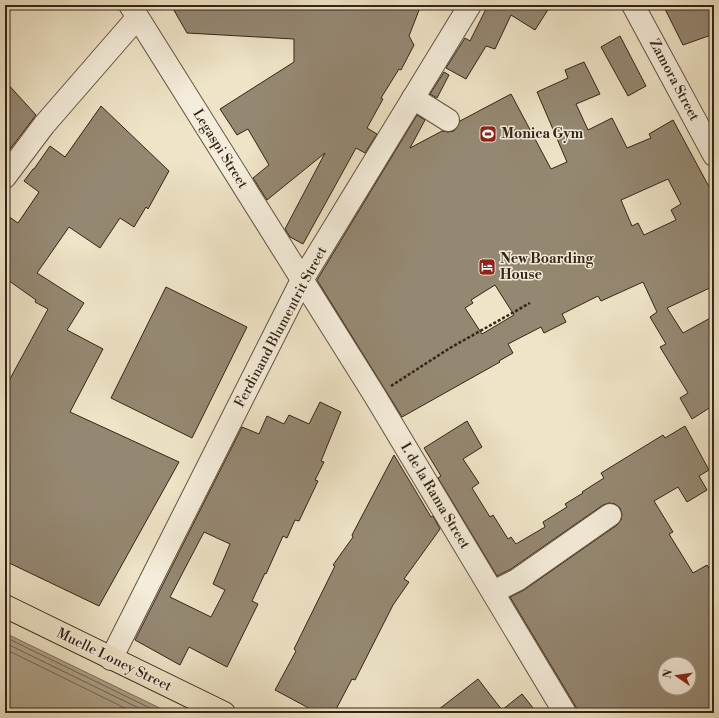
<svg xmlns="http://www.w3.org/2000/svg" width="719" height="718" font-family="'Libre Bodoni',serif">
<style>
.water{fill:#afa38b;stroke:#7e705c}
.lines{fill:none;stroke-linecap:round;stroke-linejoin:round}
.shore{stroke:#726450;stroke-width:1}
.building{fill:#958872;stroke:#342416;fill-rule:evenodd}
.minor-casing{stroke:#635442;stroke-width:24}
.major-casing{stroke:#342416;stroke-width:24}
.path{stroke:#342416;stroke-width:2.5;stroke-dasharray:3 2;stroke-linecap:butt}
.minor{stroke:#f5eddb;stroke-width:22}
.major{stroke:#efe4c7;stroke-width:22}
.labels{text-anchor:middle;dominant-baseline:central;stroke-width:3;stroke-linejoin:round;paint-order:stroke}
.street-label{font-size:14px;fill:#342416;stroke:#f5eddb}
.poi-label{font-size:14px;font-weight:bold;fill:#342416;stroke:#f5eddb;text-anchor:start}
</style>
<rect width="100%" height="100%" fill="#efe4c7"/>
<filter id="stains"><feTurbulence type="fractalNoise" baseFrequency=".005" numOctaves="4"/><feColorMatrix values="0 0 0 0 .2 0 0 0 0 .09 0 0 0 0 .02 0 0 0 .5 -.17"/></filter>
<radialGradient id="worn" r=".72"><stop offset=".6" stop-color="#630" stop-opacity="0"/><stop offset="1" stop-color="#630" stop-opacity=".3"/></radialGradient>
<path class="water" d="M 5,633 L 170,713 L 5,713 Z"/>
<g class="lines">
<g class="shore">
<path d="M 5,637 L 160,713"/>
<path d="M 5,643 L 149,713"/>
<path d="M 5,649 L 135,713"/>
</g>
</g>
<g class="building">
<path d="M 171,5 L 421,5 L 409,36 L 414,45 L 401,70 L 399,69 L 381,98 L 383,99 L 367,128 L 377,134 L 365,153 L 356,148 L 303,244 L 290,237 L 285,229 L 325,153 L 267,200 L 253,178 L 269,165 L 248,129 L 237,135 L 220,109 L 294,62 L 294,39 L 187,33 Z"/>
<path d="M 488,5 L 551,5 L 535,30 L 511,15 L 495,49 L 486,46 L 466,79 L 446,68 L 465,38 L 470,41 Z"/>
<path d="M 663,5 L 714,5 L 714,34 L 683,45 Z"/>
<path d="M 620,36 L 646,86 L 628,96 L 601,47 Z"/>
<path d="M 584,62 L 600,94 L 576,104 L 588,130 L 612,118 L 627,148 L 651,138 L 649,134 L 673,120 L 714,196 L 714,286 L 667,308 L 683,333 L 714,316 L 714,405 L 692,419 L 680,398 L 688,393 L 660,347 L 666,344 L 650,317 L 657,312 L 643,282 L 601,301 L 598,296 L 562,314 L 566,322 L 544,333 L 541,327 L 508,344 L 513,353 L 499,361 L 500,362 L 402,417 L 317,280 L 417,115 L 425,120 L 410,148 L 442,131 L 448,132 L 454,131 L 460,121 L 511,94 L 551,169 L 567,162 L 537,92 L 568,78 L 565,70 ZM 668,179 L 681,204 L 671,210 L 676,220 L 644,235 L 638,223 L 632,226 L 621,200 ZM 495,285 L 514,315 L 482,334 L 465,308 L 473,303 L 471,300 Z"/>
<path d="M 444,72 L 449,75 L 437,98 L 430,94 Z"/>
<path d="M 5,81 L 36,115 L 5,156 Z"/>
<path d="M 101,106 L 169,171 L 148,209 L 146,207 L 134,227 L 120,218 L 100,248 L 69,227 L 37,273 L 84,303 L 67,330 L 103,349 L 70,412 L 179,462 L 99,606 L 5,561 L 5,388 L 48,309 L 35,302 L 36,300 L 5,278 L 5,214 L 18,223 L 39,192 L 24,181 L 33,169 L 34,169 L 50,146 L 65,157 Z"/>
<path d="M 166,287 L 247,327 L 192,438 L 111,398 Z"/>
<path d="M 320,402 L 341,412 L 321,461 L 324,462 L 315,480 L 318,481 L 299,521 L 295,520 L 287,538 L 283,536 L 266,574 L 265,573 L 252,601 L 258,604 L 227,667 L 189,647 L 180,665 L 135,640 L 242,427 L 259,434 L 267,416 L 284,424 L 289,415 L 309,424 ZM 204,532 L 230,544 L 213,584 L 225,590 L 211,617 L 170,597 Z"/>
<path d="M 467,421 L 482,447 L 463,459 L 479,483 L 472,488 L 490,517 L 493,515 L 508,539 L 511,537 L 516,544 L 545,527 L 543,522 L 567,507 L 565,504 L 583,493 L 582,492 L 604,478 L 601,473 L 663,435 L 665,438 L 685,426 L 709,470 L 699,476 L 707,490 L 687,502 L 678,487 L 654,501 L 673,532 L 669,534 L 693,573 L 707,565 L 714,577 L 714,713 L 577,713 L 576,707 L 510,597 L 524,590 L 617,525 L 621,520 L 622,514 L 620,508 L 615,504 L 609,503 L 603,505 L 511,569 L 497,576 L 438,478 L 441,476 L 424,448 ZM 665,664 L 689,664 L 689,688 L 665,688 Z"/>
<path d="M 394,455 L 431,517 L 433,516 L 440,529 L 404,579 L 409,582 L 393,605 L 355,680 L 352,679 L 334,713 L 318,713 L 275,690 L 296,651 L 294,649 L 335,566 L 333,565 L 353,537 L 352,535 Z"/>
<path d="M 478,679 L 502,710 L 522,694 L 537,713 L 434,713 Z"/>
</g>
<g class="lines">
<g class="minor-casing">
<g id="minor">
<path d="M 130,5 L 375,396 L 565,713"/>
<path d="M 633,5 L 714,155"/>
<path d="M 413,98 L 448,120"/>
<path d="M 5,177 L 44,125 L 137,18"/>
<path d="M 493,592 L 517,580 L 610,515"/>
<path d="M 111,659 L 302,280 L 470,5"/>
</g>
</g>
<g class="major-casing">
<path id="major" d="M 5,606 L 224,713"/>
</g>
<path class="path" d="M 391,386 L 450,348 L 530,303"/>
<use href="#minor" class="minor"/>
<use href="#major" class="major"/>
</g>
<defs>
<g id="stadium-square" transform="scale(0.9)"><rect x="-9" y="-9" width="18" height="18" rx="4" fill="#8f2418" stroke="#f5eddb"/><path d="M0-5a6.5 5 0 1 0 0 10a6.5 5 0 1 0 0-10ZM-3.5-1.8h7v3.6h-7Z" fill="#fff"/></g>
<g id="hotel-square" transform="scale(0.9)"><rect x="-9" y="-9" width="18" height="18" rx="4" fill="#8f2418" stroke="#f5eddb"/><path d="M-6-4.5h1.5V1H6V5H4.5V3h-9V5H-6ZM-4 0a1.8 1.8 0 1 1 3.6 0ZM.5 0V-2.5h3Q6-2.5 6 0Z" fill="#fff"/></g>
</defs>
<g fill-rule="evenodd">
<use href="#stadium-square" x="488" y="134"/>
<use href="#hotel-square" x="487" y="267"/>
</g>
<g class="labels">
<g class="street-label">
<text transform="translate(674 80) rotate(62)">Zamora Street</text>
<text transform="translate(220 149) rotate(58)">Legaspi Street</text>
<text transform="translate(281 327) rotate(-62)">Ferdinand Blumentrit Street</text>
<text transform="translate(435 496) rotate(59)">I. de la Rama Street</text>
<text transform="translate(114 660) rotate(26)">Muelle Loney Street</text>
</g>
<g class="poi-label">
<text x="501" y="134">Monica Gym</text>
<text x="500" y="259">New Boarding<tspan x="500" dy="16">House</tspan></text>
</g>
</g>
<rect width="719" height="718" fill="none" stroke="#efe4c7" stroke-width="20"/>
<rect x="6" y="6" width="707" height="706" fill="none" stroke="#342416" stroke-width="2"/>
<rect x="10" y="10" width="699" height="698" fill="none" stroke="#342416"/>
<g transform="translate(677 676) rotate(283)"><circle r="19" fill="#f5eddb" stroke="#a89d8c"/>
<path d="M0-3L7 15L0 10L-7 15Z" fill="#8f2418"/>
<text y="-6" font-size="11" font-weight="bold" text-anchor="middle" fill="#342416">N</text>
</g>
<rect width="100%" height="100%" filter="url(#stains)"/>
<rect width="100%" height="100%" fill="url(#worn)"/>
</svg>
